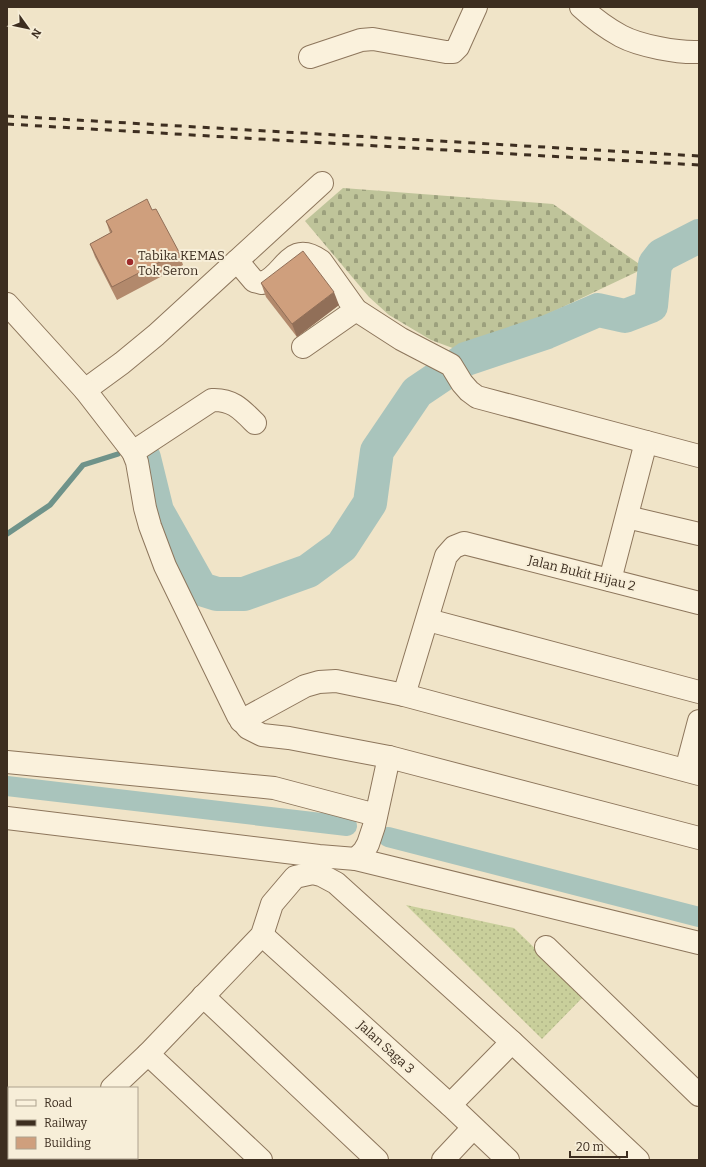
<svg xmlns="http://www.w3.org/2000/svg" width="706" height="1167" font-family="Bitter,serif">
<style>
.grass{fill:url(#grass-dots)}
.cemetery{fill:url(#cemetery-stones)}
.lines{fill:none;stroke-linecap:round;stroke-linejoin:round}
.stream{stroke:#6f938a;stroke-width:5.5}
.canal{stroke:#a9c4bc;stroke-width:20}
.river{stroke:#a9c4bc;stroke-width:34}
.minor-casing{stroke:#8d765c;stroke-width:24}
.minor{stroke:#faf1dc;stroke-width:22}
.rail{stroke:#3d2e20;stroke-width:3;stroke-dasharray:7 7;stroke-linecap:butt}
.wall{fill:#b2896c}
.shaded-wall{fill:#916f58}
.building{fill:#cf9f7d;stroke:#916f58}
.poi-dot{fill:#9e2a2b;stroke:#f7eed8;stroke-width:1.5}
.labels{text-anchor:middle;dominant-baseline:central;stroke-width:4;stroke-linejoin:round;paint-order:stroke}
.poi-label{font-size:13px;fill:#3d2e20;stroke:#f7eed8;text-anchor:start}
.street-label{font-size:13px;fill:#3d2e20;stroke:#f7eed8}
</style>
<defs>
<pattern id="grass-dots" width="8" height="8" patternUnits="userSpaceOnUse"><rect width="8" height="8" fill="#c9cf9b"/><path d="M2 2h.1M6 6h.1" fill="none" stroke="#aeb285" stroke-width="1.8" stroke-linecap="round"/></pattern>
<pattern id="cemetery-stones" width="16" height="16" patternUnits="userSpaceOnUse"><rect width="16" height="16" fill="#bfc49a"/><path d="M2 7V4a2 2 0 0 1 4 0v3zM10 15v-3a2 2 0 0 1 4 0v3z" fill="#9ca07d"/></pattern>
</defs>
<rect width="100%" height="100%" fill="#f0e4c8"/>
<path class="grass" d="M 406,905 L 514,928 L 584,996 L 542,1039 Z"/>
<path class="cemetery" d="M 343,188 L 553,204 L 645,268 L 466,353 L 431,340 L 389,315 L 369,297 L 305,221 Z"/>
<g class="lines">
<path class="stream" d="M 7,534 L 50,505 L 83,465 L 118,454"/>
<g class="canal">
<path d="M 7,786 L 347,826"/>
<path d="M 388,837 L 699,917"/>
</g>
<path class="river" d="M 144,458 L 157,511 L 201,589 L 217,594 L 244,594 L 308,571 L 342,546 L 370,503 L 377,451 L 417,392 L 466,359 L 547,332 L 598,310 L 625,316 L 651,306 L 655,264 L 662,255 L 699,236"/>
<g class="minor-casing">
<g id="minor">
<path d="M 581,7 C 593,18 606,28 621,36 C 640,46 678,53 699,52"/>
<path d="M 310,57 L 361,40 L 373,39 L 446,52 L 453,52 L 458,47 L 476,7"/>
<path d="M 322,183 L 156,335 L 122,363 L 85,390 L 133,452 L 137,462 L 145,508 L 150,526 L 165,566 L 238,716 L 248,728 L 262,735 L 289,738 L 389,757 L 699,838"/>
<path d="M 237,261 L 254,281 L 262,283 C 285,276 289,238 321,261 L 356,310 L 401,339 L 451,365 L 462,383 L 469,391 L 477,397 L 699,456"/>
<path d="M 7,304 L 85,390"/>
<path d="M 303,347 L 356,310"/>
<path d="M 133,452 L 212,400 C 232,399 241,409 255,423"/>
<path d="M 627,517 L 699,534"/>
<path d="M 610,580 L 646,442"/>
<path d="M 428,620 L 699,692"/>
<path d="M 404,695 L 446,556 L 454,547 L 464,543 L 699,603"/>
<path d="M 241,721 L 305,686 L 319,682 L 336,681 L 404,695 L 699,774"/>
<path d="M 7,762 L 274,788 L 376,815"/>
<path d="M 686,770 L 699,721"/>
<path d="M 7,818 L 319,856 L 356,859 L 699,943"/>
<path d="M 356,859 L 364,851 L 368,844 L 374,826 L 389,757"/>
<path d="M 262,935 L 450,1105 L 508,1160"/>
<path d="M 546,947 L 699,1095"/>
<path d="M 203,996 L 377,1160"/>
<path d="M 148,1054 L 261,1160"/>
<path d="M 112,1088 L 148,1054 L 262,935 L 272,904 L 295,877 L 313,873 L 321,875 L 336,883 L 512,1042 L 638,1160"/>
<path d="M 450,1105 L 512,1042"/>
<path d="M 120,1158 L 122,1160"/>
<path d="M 45,1160 L 46,1158"/>
<path d="M 443,1160 L 473,1128"/>
</g>
</g>
<use href="#minor" class="minor"/>
<g class="rail">
<path d="M 7,116 L 699,156"/>
<path d="M 7,124 L 699,165"/>
</g>
</g>
<g class="wall">
<path d="M 152,210 L 179,252 L 183,265 L 117,300 L 95,257 L 90,244 L 110,233 L 106,221 Z"/>
<path d="M 261,283 L 339,305 L 297,337 L 266,297 Z"/>
</g>
<path class="shaded-wall" d="M 334,292 L 339,305 L 297,337 L 292,324 Z"/>
<g class="building">
<path d="M 147,199 L 152,210 L 156,209 L 179,252 L 112,287 L 90,244 L 112,232 L 106,221 Z"/>
<path d="M 303,251 L 334,292 L 292,324 L 261,283 Z"/>
</g>
<circle class="poi-dot" cx="130" cy="262" r="4"/>
<g class="labels">
<g class="poi-label">
<text x="138" y="255">Tabika KEMAS<tspan x="138" dy="15">Tok Seron</tspan></text>
</g>
<g class="street-label">
<text transform="translate(582 573) rotate(14)">Jalan Bukit Hijau 2</text>
<text transform="translate(386 1047) rotate(42)">Jalan Saga 3</text>
</g>
</g>
<rect width="706" height="1167" fill="none" stroke="#3d2e20" stroke-width="16"/>
<rect x="8" y="1087" width="130" height="72" fill="#f7eed8" stroke="#ada18e"/>
<rect x="16" y="1100" width="20" height="6" fill="#faf1dc" stroke="#ada18e"/>
<text x="44" y="1107" font-size="12" fill="#3d2e20">Road</text>
<rect x="16" y="1120" width="20" height="6" fill="#3d2e20" stroke="#ada18e"/>
<text x="44" y="1127" font-size="12" fill="#3d2e20">Railway</text>
<rect x="16" y="1137" width="20" height="12" fill="#cf9f7d" stroke="#ada18e"/>
<text x="44" y="1147" font-size="12" fill="#3d2e20">Building</text>
<g transform="translate(28 28) rotate(123)" stroke="#f7eed8" stroke-width="3" paint-order="stroke">
<path d="M0-3L7 15L0 10L-7 15Z" fill="#3d2e20"/>
<text y="-6" font-size="11" font-weight="bold" text-anchor="middle" fill="#3d2e20">N</text>
</g>
<path d="M570 1151v6h57v-6" fill="none" stroke="#3d2e20" stroke-width="2"/>
<text x="576" y="1151" font-size="12" fill="#3d2e20" stroke="#f7eed8" stroke-width="3" paint-order="stroke">20 m</text>
</svg>
